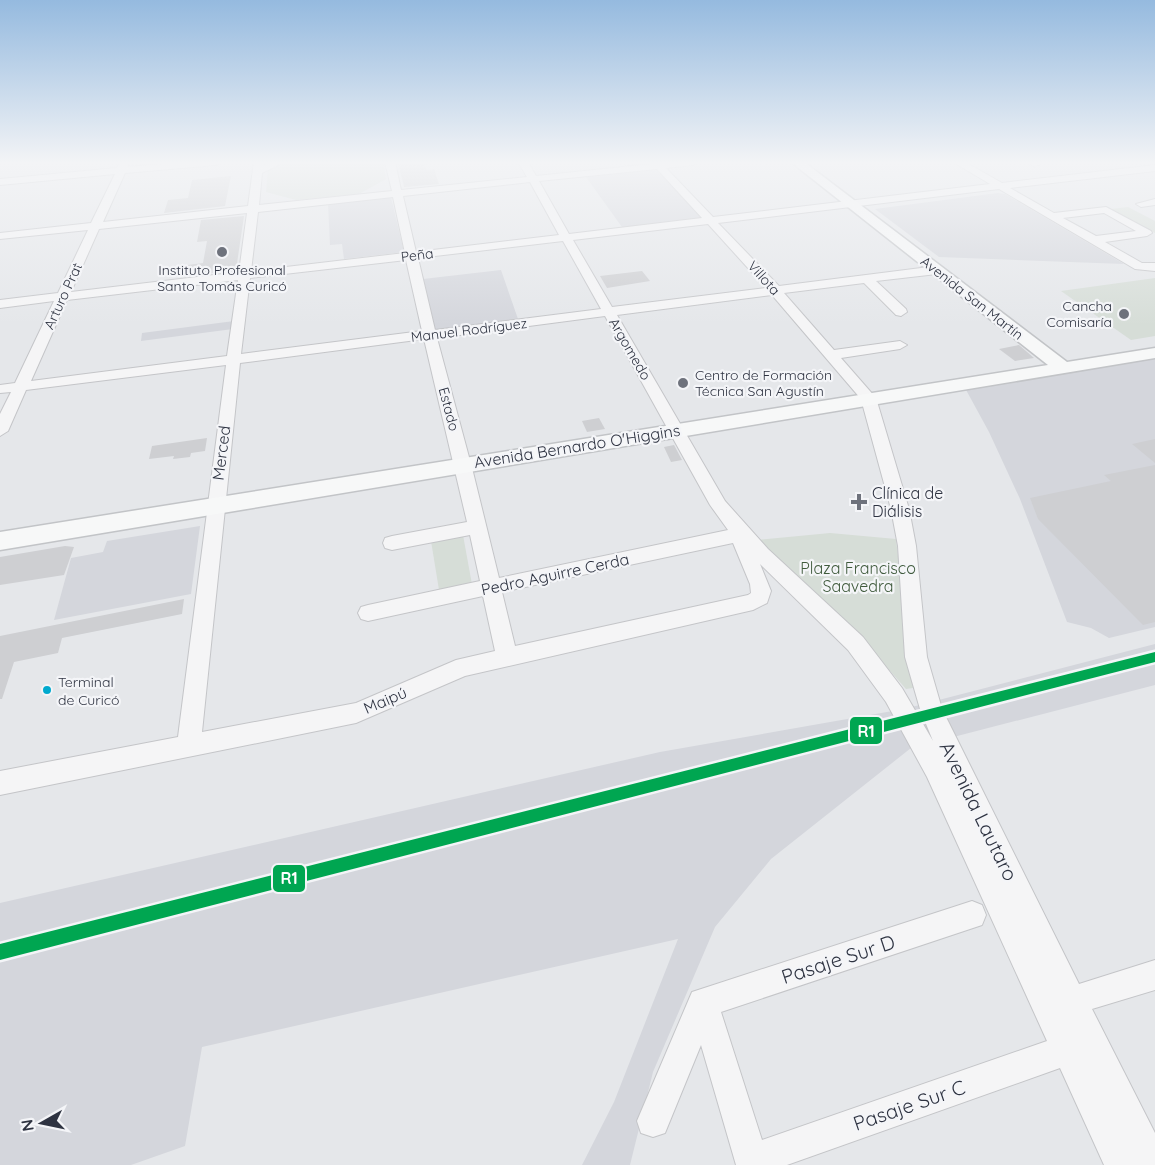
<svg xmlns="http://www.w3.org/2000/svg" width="1155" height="1165" font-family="Quicksand,sans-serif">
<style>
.built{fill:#d4d6dc}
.green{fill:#d6ddd7}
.building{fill:#cecfd2}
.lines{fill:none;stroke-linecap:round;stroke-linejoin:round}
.minor-casing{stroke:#c4c5c8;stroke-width:2}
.major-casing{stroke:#c2c4c7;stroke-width:3}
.minor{fill:#f5f5f6;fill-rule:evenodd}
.major{fill:#f7f8f8;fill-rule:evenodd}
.rail-1-casing{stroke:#f4f5f8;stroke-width:5}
.rail-1{fill:#00a651;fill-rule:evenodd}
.poi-dot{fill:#6e727c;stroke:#f4f5f8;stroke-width:2}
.bus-dot{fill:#00a9ce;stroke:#f4f5f8;stroke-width:2}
.labels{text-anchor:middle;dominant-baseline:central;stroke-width:4.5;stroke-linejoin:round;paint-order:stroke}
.far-street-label{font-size:14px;fill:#2e3341;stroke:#f4f5f8}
.far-poi-label{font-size:14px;fill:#2e3341;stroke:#f4f5f8}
.bus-label{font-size:14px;fill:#2e3341;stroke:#f4f5f8;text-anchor:start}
.street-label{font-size:16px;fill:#2e3341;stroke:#f4f5f8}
.poi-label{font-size:16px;fill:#2e3341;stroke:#f4f5f8;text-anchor:start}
.park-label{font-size:16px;fill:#405b3d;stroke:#f4f5f8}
.near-street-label{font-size:20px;fill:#2e3341;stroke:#f4f5f8}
.line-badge{stroke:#f4f5f8;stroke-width:2}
.badge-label{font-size:16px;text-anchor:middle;font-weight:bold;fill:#fff}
</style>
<rect width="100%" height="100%" fill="#e5e7ea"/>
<g class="built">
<path d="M 656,169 L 702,219 L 622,227 L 586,177 Z"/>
<path d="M 998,193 L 1005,194 L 1124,264 L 939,257 L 875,209 Z"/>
<path d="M 391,197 L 404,252 L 344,259 L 342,244 L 330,245 L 328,203 Z"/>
<path d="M 501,270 L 518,319 L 434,330 L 423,279 Z"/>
<path d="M 234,321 L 233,329 L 141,341 L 142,333 Z"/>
<path d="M 1155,357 L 1155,627 L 1109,638 L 1091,628 L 1067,622 L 1020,499 L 989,432 L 965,388 Z"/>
<path d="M 200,526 L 191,594 L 54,620 L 71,558 L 103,552 L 107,541 Z"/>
<path d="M 1155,644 L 1155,685 L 911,748 L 771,859 L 715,927 L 653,1072 L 630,1165 L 582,1165 L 614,1102 L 678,939 L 202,1047 L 185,1146 L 131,1165 L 0,1165 L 0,903 L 660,752 L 904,709 Z"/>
</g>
<g class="green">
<path d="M 286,162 L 383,162 L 386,179 L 359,194 L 296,200 L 266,192 L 268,170 Z"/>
<path d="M 1128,207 L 1155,221 L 1155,233 L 1111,209 Z"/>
<path d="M 1155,278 L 1155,336 L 1131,340 L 1061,291 Z"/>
<path d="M 830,533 L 896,539 L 913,688 L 906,689 L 860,637 L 757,540 Z"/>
<path d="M 463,535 L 473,590 L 440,596 L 431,541 Z"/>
</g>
<g class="building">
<path d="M 398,162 L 424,162 L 427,170 L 434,169 L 439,184 L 404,187 Z"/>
<path d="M 231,176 L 225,206 L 164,213 L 168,200 L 188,198 L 192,180 Z"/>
<path d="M 244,216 L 236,270 L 178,277 L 180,266 L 203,263 L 207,241 L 197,242 L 201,220 Z"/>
<path d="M 642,271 L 650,281 L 607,288 L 600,276 Z"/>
<path d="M 1019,345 L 1034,358 L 1015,361 L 999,349 Z"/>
<path d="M 599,418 L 605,429 L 587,432 L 582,421 Z"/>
<path d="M 207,438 L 205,451 L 191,453 L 190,457 L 173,459 L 174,456 L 149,459 L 152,446 Z"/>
<path d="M 1155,439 L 1155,463 L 1132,444 Z"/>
<path d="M 674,445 L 682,460 L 671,462 L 664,447 Z"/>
<path d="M 1155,465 L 1155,622 L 1143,625 L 1038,519 L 1030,498 L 1111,481 L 1104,475 Z"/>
<path d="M 65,546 L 74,547 L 64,575 L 0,585 L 0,557 Z"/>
<path d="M 184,599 L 182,614 L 62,638 L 58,653 L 14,662 L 2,699 L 0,699 L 0,636 Z"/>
</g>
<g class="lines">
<g class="minor-casing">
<g id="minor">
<path d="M 120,162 L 130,162 L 127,167 L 187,162 L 221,162 L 216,165 L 125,173 L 103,222 L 248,206 L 254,162 L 264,162 L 263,165 L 271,162 L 284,162 L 262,173 L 259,205 L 392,191 L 385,162 L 395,162 L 401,190 L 527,177 L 518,162 L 528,162 L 536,176 L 652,164 L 651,162 L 698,162 L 693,165 L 666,168 L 713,217 L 990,184 L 953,162 L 965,162 L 1002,183 L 1155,165 L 1155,171 L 1010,188 L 1054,213 L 1106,207 L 1151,231 L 1152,233 L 1147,236 L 1105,242 L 1142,263 L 1155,263 L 1155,271 L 1135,269 L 999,189 L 718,223 L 779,286 L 937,266 L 943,270 L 937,274 L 876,281 L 906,309 L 907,312 L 901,316 L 896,315 L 864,283 L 784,293 L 834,350 L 900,341 L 907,345 L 900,349 L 841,358 L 876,398 L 909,509 L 916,546 L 927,657 L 942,709 L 1079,984 L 1155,960 L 1155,990 L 1092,1009 L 1155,1133 L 1155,1165 L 1104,1165 L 1060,1068 L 787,1165 L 736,1165 L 701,1045 L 665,1133 L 653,1137 L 641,1133 L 637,1121 L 692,992 L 972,901 L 982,905 L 986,915 L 982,925 L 721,1012 L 762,1140 L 1047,1041 L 927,777 L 886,702 L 848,650 L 760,564 L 771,591 L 767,603 L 753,610 L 465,676 L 356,723 L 0,795 L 0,771 L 178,737 L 226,365 L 26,390 L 8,431 L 0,436 L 0,414 L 11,392 L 0,393 L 0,385 L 15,383 L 54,301 L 0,308 L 0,300 L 58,293 L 88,230 L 0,239 L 0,233 L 91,223 L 115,174 L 0,185 L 0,179 L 117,168 ZM 657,169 L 702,218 L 569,234 L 539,181 ZM 530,182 L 559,235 L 416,252 L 403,196 ZM 393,197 L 405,253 L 251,271 L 258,212 ZM 247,213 L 239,272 L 71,292 L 99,229 ZM 1104,213 L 1136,231 L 1096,236 L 1063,218 ZM 708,224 L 766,288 L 612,307 L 573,240 ZM 563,241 L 601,309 L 435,330 L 418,258 ZM 406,260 L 422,331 L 241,354 L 250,278 ZM 238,280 L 227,356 L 31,381 L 67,300 ZM 772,295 L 861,399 L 891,509 L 898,546 L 905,657 L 920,709 L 933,741 L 902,688 L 863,637 L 768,549 L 725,501 L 617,315 ZM 605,316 L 710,505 L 728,530 L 499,578 L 473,472 L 437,338 ZM 424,339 L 467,522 L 392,536 L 385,538 L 383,543 L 385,548 L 392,550 L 470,535 L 480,581 L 368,605 L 361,607 L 358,613 L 361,619 L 368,621 L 483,596 L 495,651 L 456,660 L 356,703 L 202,732 L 240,363 ZM 733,543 L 750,584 L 751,593 L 748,595 L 515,646 L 502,592 Z"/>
<path d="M 1026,162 L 1038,162 L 1040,164 L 1035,167 Z"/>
<path d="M 1155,199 L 1155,205 L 1141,207 L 1136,204 Z"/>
</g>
</g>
<g class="major-casing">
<path id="major" d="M 791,162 L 804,162 L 1067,362 L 1155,348 L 1155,358 L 0,550 L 0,532 L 1048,365 Z"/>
</g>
<use href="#minor" class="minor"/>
<use href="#major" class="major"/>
<g class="rail-1-casing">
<path id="rail-1" d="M 1155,652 L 1155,662 L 0,960 L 0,944 Z"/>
</g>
<use href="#rail-1" class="rail-1"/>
</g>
<linearGradient id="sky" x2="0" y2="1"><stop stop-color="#95badf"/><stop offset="0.5" stop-color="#f3f4f6"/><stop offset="1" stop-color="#f3f4f6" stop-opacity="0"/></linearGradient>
<rect width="1155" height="325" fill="url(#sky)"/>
<g class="poi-dot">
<circle cx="222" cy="252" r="6"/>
<circle cx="1124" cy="314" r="6"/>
<circle cx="683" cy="383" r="6"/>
<path d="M856 493h6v6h6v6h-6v6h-6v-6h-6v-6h6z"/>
</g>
<circle class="bus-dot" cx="47" cy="690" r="5"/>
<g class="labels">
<g class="far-street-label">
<text transform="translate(417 255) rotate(-7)">Peña</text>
<text transform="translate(764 278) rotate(48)">Villota</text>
<text transform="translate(63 296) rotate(-65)">Arturo Prat</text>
<text transform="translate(972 298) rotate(38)">Avenida San Martín</text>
<text transform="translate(469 330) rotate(-7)">Manuel Rodríguez</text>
<text transform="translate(630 349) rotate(60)">Argomedo</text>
<text transform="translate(449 409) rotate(75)">Estado</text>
</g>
<g class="far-poi-label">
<text x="222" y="270">Instituto Profesional<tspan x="222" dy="16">Santo Tomás Curicó</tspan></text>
<text x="1112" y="306" text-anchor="end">Cancha<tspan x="1112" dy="16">Comisaría</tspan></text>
<text x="695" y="375" text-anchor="start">Centro de Formación<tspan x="695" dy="16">Técnica San Agustín</tspan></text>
</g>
<g class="bus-label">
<text x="58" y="682">Terminal<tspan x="58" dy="18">de Curicó</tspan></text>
</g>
<g class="street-label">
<text transform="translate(577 446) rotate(-9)">Avenida Bernardo O'Higgins</text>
<text transform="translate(221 453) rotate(-83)">Merced</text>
<text transform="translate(555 574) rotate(-12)">Pedro Aguirre Cerda</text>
<text transform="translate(385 700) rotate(-23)">Maipú</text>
</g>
<g class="poi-label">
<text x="872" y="493">Clínica de<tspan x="872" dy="18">Diálisis</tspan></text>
</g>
<g class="park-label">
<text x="858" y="568">Plaza Francisco<tspan x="858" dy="18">Saavedra</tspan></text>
</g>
<g class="near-street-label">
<text transform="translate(979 811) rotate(64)">Avenida Lautaro</text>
<text transform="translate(838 959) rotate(-18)">Pasaje Sur D</text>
<text transform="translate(909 1105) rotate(-19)">Pasaje Sur C</text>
</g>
</g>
<g class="line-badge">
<rect x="849" y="716" width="34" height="29" rx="6" fill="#00a651"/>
<rect x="272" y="864" width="34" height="29" rx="6" fill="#00a651"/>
</g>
<g class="badge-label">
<text x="866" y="737">R1</text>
<text x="289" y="884">R1</text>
</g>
<g transform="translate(42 1123) rotate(261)" stroke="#f4f5f8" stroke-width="4.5" paint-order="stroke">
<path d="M0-4.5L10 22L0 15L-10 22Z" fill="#2e3341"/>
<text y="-9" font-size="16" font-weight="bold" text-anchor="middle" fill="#2e3341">N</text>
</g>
</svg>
